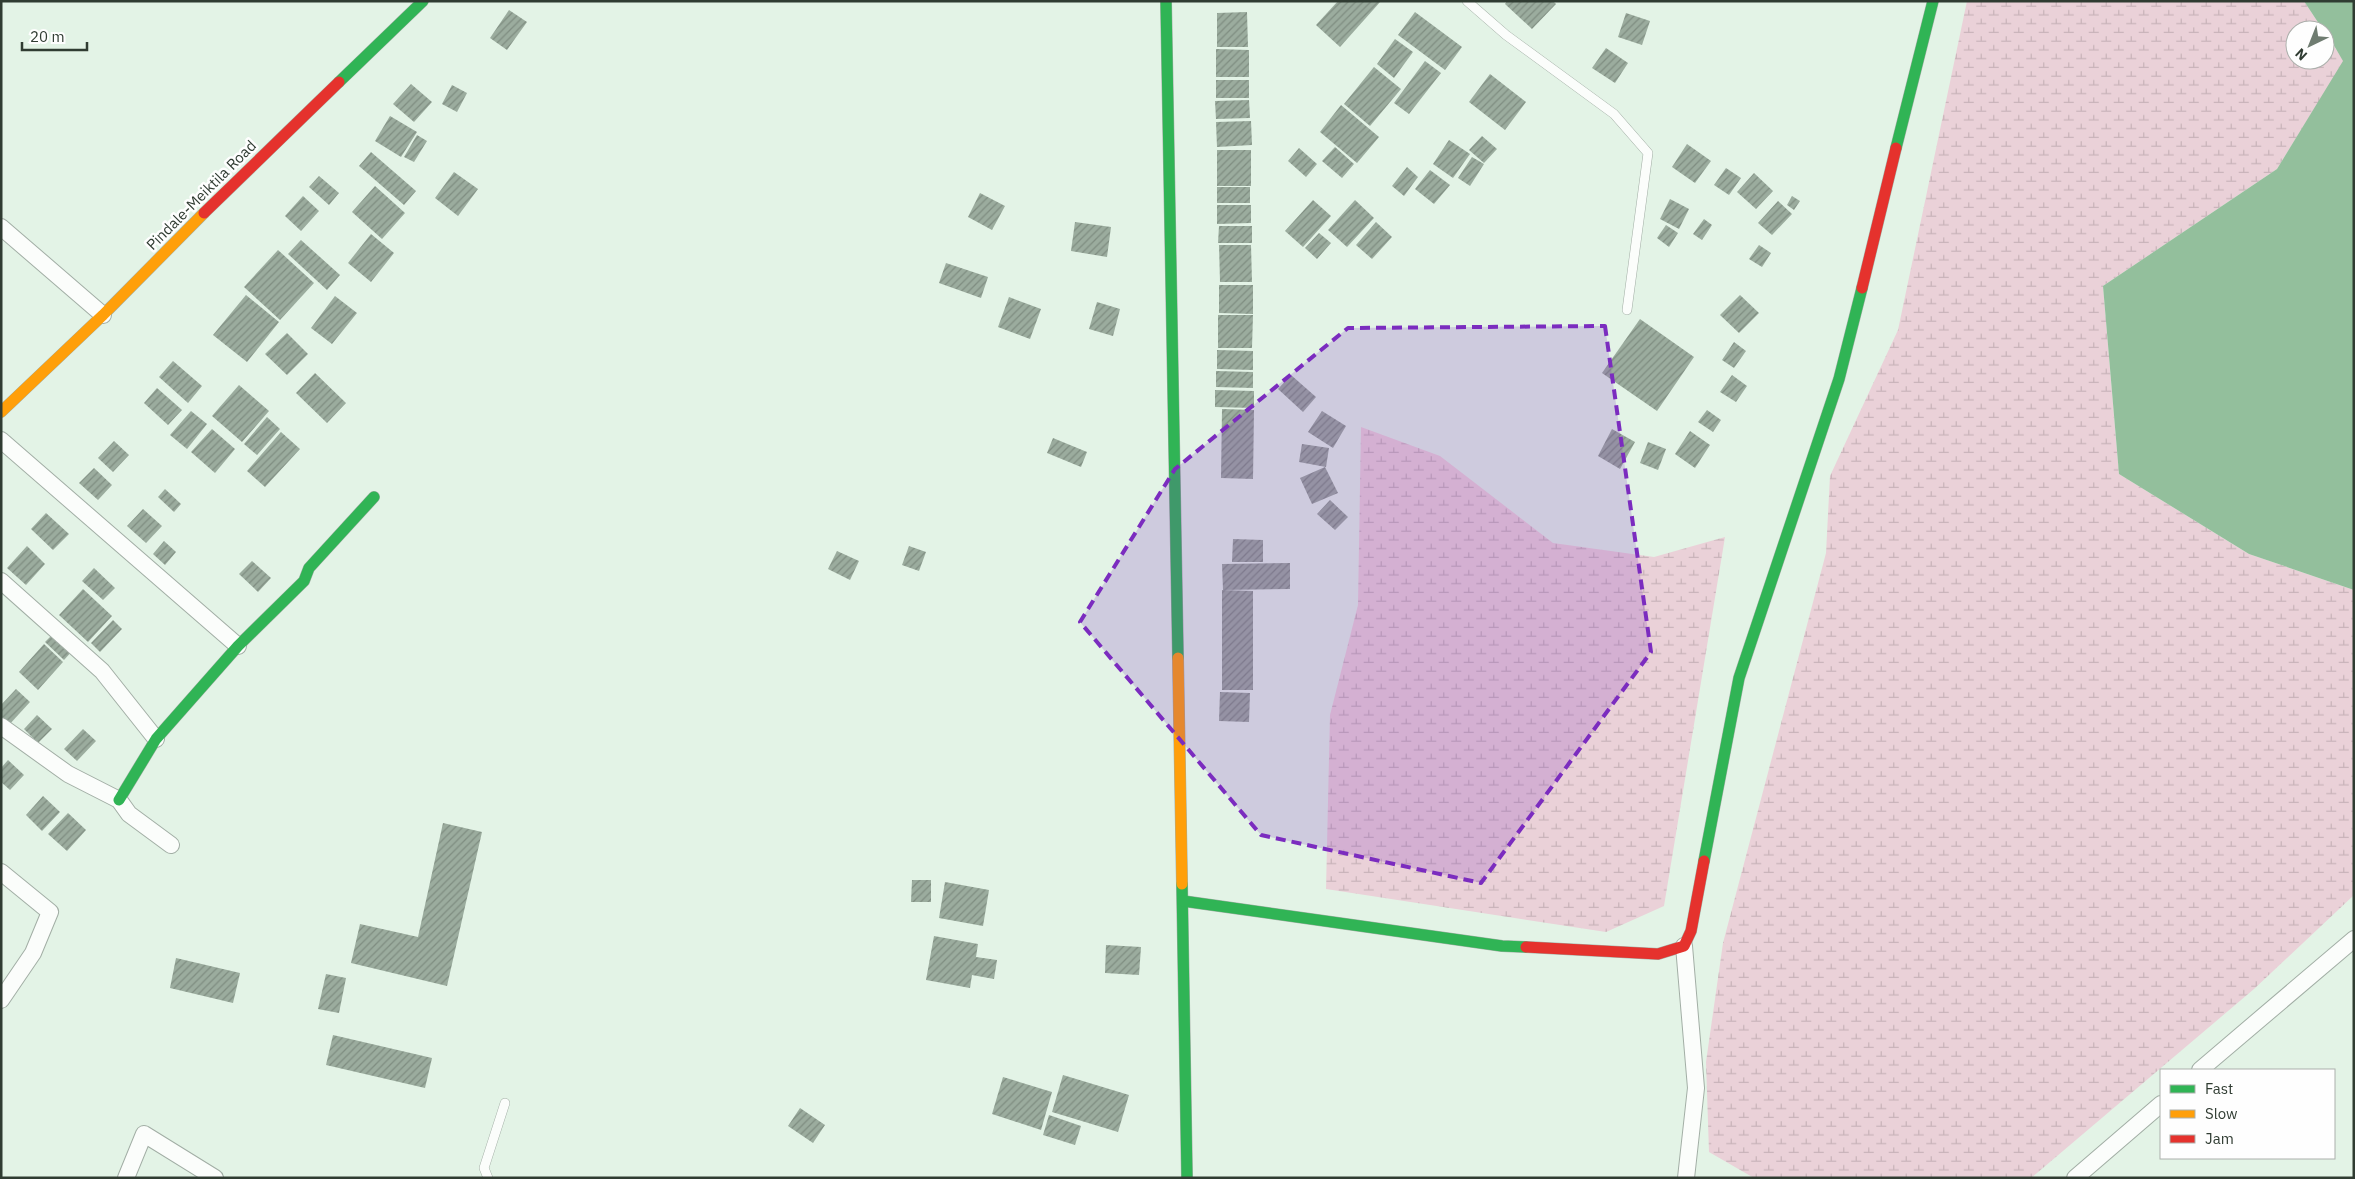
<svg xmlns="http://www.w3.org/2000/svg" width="2355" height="1179" font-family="'IBM Plex Sans',sans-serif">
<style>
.wetland{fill:url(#wetland-marsh)}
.water{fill:#93bf9c}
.building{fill:url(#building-hatch)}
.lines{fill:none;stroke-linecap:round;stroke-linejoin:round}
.lane-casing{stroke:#a2aea5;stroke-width:10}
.street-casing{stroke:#a2aea5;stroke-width:18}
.fast-casing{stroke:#a2aea5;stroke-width:12}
.slow-casing{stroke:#a2aea5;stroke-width:12}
.jam-casing{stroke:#a2aea5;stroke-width:12}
.lane{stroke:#fbfdfb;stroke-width:9}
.street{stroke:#fbfdfb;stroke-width:16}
.fast{stroke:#30b455;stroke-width:11}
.slow{stroke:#ff9f0a;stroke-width:11}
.jam{stroke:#e5322d;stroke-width:11}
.marked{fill:#7b2cbf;fill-opacity:0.2;stroke:#7b2cbf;stroke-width:4;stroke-dasharray:10 6;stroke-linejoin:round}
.labels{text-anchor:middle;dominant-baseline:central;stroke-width:5;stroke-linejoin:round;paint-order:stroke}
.street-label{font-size:15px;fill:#303c32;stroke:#fefefe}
</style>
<defs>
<pattern id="wetland-marsh" width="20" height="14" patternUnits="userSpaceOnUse" patternTransform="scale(1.25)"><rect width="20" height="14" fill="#ead1d8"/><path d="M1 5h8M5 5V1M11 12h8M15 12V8" fill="none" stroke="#c9b4ba"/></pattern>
<pattern id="building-hatch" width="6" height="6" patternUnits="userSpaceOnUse" patternTransform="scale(1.25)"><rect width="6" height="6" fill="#9bac9e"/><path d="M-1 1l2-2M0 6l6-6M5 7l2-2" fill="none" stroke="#7f8d81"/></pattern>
</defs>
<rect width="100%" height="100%" fill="#e3f3e6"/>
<g class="wetland">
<path d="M 1967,1 L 2304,1 L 2323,30 L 2295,30 L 2295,60 L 2325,60 L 2325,33 L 2344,61 L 2277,169 L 2103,286 L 2119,474 L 2249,554 L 2354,590 L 2354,895 L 2254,989 L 2031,1178 L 1754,1178 L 1709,1152 L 1706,1062 L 1723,943 L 1826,553 L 1830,476 L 1898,330 Z"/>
<path d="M 1361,427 L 1440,456 L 1553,543 L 1654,557 L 1725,537 L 1664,906 L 1606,932 L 1326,889 L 1330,715 L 1358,605 Z"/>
</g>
<path class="water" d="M 2304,1 L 2354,1 L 2354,590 L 2249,554 L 2119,474 L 2103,286 L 2277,169 L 2343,61 L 2325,30 L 2323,30 Z"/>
<g class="building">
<path d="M 1338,1 L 1381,1 L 1340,47 L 1316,25 Z"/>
<path d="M 1507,1 L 1553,1 L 1556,4 L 1532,29 L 1505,4 Z"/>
<path d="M 509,10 L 527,22 L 507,50 L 490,38 Z"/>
<path d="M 1247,12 L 1248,47 L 1217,47 L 1217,13 Z"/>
<path d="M 1415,12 L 1462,47 L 1445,70 L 1398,35 Z"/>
<path d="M 1626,13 L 1650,21 L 1642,45 L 1618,37 Z"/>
<path d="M 1395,39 L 1413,52 L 1394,78 L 1377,64 Z"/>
<path d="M 1606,48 L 1628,63 L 1615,83 L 1592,68 Z"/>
<path d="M 1216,49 L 1249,50 L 1249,77 L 1216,77 Z"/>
<path d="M 1425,61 L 1441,73 L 1409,114 L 1394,103 Z"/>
<path d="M 1374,67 L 1401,89 L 1370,126 L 1344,104 Z"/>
<path d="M 1490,74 L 1526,102 L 1505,130 L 1469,102 Z"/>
<rect x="1216" y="80" width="33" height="18"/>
<path d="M 411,84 L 432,102 L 414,122 L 393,104 Z"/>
<path d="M 452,85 L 467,93 L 457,112 L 442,104 Z"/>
<path d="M 1249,100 L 1250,118 L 1216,119 L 1215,101 Z"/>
<path d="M 1341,105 L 1379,137 L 1357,163 L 1320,132 Z"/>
<path d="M 390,116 L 417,132 L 401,157 L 375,141 Z"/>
<path d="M 1251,121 L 1252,145 L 1217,147 L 1216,122 Z"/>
<path d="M 417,135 L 427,141 L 414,162 L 404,157 Z"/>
<path d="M 1482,136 L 1497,149 L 1484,163 L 1469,150 Z"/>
<path d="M 1449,140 L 1470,154 L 1453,178 L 1433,164 Z"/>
<path d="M 1687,144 L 1711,161 L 1695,183 L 1672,167 Z"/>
<path d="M 1335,147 L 1354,164 L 1342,178 L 1322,161 Z"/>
<path d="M 1299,148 L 1317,164 L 1306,177 L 1288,161 Z"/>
<rect x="1217" y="150" width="34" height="36"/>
<path d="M 371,152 L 416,191 L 404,205 L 359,166 Z"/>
<path d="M 1472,157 L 1484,164 L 1470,186 L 1458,178 Z"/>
<path d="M 1407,167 L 1418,177 L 1404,196 L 1392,186 Z"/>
<path d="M 1726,168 L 1741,178 L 1729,195 L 1714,185 Z"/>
<path d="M 1430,170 L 1450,185 L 1434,204 L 1415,189 Z"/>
<path d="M 454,172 L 478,189 L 458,216 L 435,198 Z"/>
<path d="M 1754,173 L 1773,191 L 1756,209 L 1737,192 Z"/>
<path d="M 319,176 L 339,193 L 329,205 L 309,187 Z"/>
<path d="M 375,186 L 405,213 L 382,239 L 352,212 Z"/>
<rect x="1217" y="187" width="33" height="16"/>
<path d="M 980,193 L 1005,206 L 992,230 L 968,217 Z"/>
<path d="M 303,196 L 319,211 L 301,231 L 285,216 Z"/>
<path d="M 1792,196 L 1800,201 L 1794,210 L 1787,205 Z"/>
<path d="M 1670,199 L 1689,209 L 1679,229 L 1660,219 Z"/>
<path d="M 1313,200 L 1331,216 L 1303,247 L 1285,231 Z"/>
<path d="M 1355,200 L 1374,218 L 1347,247 L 1328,230 Z"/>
<path d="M 1778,201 L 1792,214 L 1772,235 L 1758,223 Z"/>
<path d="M 1217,205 L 1251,205 L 1251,223 L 1217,224 Z"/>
<path d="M 1704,219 L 1712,225 L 1702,240 L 1693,234 Z"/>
<path d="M 1075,222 L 1111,227 L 1107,257 L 1071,251 Z"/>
<path d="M 1376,222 L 1392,237 L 1372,259 L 1356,245 Z"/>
<path d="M 1666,225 L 1678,233 L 1669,247 L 1657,238 Z"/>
<path d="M 1219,226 L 1252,226 L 1252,243 L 1218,243 Z"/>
<path d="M 1319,233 L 1331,243 L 1317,259 L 1305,248 Z"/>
<path d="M 371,234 L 394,253 L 371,282 L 348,263 Z"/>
<path d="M 301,240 L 340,275 L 327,290 L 288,254 Z"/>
<path d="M 1219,245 L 1251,245 L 1252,282 L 1220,282 Z"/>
<path d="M 1759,245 L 1771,253 L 1762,267 L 1749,259 Z"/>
<path d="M 278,250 L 314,283 L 280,320 L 244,287 Z"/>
<path d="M 946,263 L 988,277 L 981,298 L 939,283 Z"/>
<path d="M 1219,285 L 1253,285 L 1253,314 L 1219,313 Z"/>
<path d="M 246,295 L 279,322 L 247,362 L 213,335 Z"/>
<path d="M 1740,295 L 1759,313 L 1739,333 L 1720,315 Z"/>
<path d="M 335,296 L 357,313 L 332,344 L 311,328 Z"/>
<path d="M 1009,297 L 1041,309 L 1030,339 L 998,327 Z"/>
<path d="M 1097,302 L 1120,309 L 1113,336 L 1089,329 Z"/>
<path d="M 1218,315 L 1253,315 L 1252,348 L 1218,348 Z"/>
<path d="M 1640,319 L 1694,357 L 1657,411 L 1602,373 Z"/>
<path d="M 287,333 L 308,354 L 287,375 L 265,354 Z"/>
<path d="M 1734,342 L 1746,351 L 1734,368 L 1722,360 Z"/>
<path d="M 1217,350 L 1253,351 L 1253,370 L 1217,369 Z"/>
<path d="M 173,361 L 202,386 L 188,403 L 159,377 Z"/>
<path d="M 1216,371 L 1253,372 L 1253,388 L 1216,387 Z"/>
<path d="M 315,373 L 346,403 L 327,423 L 296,393 Z"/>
<path d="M 1291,375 L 1316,397 L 1303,412 L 1278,389 Z"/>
<path d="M 1732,375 L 1747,386 L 1736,402 L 1720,392 Z"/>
<path d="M 239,385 L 269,411 L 242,442 L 212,416 Z"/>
<path d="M 157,388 L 182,410 L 168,425 L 144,403 Z"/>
<path d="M 1215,390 L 1254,391 L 1254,408 L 1215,407 Z"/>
<path d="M 1222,409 L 1254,410 L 1253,479 L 1221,478 Z"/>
<path d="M 1707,410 L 1721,420 L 1713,432 L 1698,422 Z"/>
<path d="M 191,411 L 207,424 L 187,449 L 170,435 Z"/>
<path d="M 1322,411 L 1346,426 L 1333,448 L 1308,432 Z"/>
<path d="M 267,417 L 280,429 L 257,455 L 244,444 Z"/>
<path d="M 212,429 L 235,449 L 215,473 L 191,452 Z"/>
<path d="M 1612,429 L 1635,442 L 1620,469 L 1598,456 Z"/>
<path d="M 1690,431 L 1710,445 L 1695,468 L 1675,454 Z"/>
<path d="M 281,432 L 300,449 L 265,487 L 247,471 Z"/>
<path d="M 1053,438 L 1087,452 L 1081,467 L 1047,453 Z"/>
<path d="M 114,441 L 129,455 L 113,472 L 98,458 Z"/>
<path d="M 1648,442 L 1666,449 L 1658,470 L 1640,463 Z"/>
<path d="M 1302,444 L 1329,448 L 1326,467 L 1299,462 Z"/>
<path d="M 1325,467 L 1338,493 L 1312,504 L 1300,478 Z"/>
<path d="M 94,468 L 112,485 L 98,500 L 79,483 Z"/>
<path d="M 165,489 L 181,504 L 174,512 L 158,497 Z"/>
<path d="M 1330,500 L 1348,517 L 1335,530 L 1317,514 Z"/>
<path d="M 143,509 L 162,526 L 146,543 L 127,526 Z"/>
<path d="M 46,513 L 69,534 L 53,550 L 31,529 Z"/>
<path d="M 1233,539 L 1263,540 L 1263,562 L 1232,562 Z"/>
<path d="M 164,541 L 176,552 L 165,565 L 153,554 Z"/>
<path d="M 27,546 L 45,564 L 26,585 L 7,568 Z"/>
<path d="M 909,546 L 926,552 L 919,571 L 902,565 Z"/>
<path d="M 837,551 L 859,561 L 850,580 L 828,569 Z"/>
<path d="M 252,561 L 271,578 L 258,592 L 239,574 Z"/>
<path d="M 1290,563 L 1290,589 L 1223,590 L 1222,564 Z"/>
<path d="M 94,568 L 115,588 L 103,600 L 82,581 Z"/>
<path d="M 83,589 L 112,616 L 88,642 L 59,615 Z"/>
<path d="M 1222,590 L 1253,591 L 1253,690 L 1222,690 Z"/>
<path d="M 113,620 L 122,629 L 100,652 L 91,643 Z"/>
<path d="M 55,632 L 73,650 L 64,660 L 45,642 Z"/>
<path d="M 44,644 L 63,662 L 38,690 L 19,672 Z"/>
<path d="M 16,689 L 30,702 L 8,726 L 1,719 L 1,705 Z"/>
<path d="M 1220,692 L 1250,693 L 1249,722 L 1219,721 Z"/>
<path d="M 37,715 L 52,729 L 38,743 L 24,729 Z"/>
<path d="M 83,729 L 96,741 L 77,761 L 64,749 Z"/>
<path d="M 8,760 L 24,775 L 10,790 L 1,782 L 1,768 Z"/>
<path d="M 43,796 L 60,812 L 42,831 L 26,815 Z"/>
<path d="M 68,813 L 86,830 L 67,851 L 48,834 Z"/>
<path d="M 443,823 L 482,832 L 447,986 L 351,963 L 360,924 L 418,937 Z"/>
<path d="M 912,880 L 931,880 L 931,902 L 911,902 Z"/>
<path d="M 945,882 L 989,890 L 983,926 L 939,918 Z"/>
<path d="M 934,936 L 978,944 L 976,957 L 997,960 L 994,979 L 972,975 L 970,988 L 926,980 Z"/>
<path d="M 1106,945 L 1141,947 L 1139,975 L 1105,973 Z"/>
<path d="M 176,958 L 240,973 L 233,1003 L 170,988 Z"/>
<path d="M 326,974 L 346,978 L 339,1013 L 318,1009 Z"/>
<path d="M 333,1035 L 432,1058 L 425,1088 L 326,1065 Z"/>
<path d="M 1063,1075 L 1129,1095 L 1118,1132 L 1052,1112 Z"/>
<path d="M 1003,1077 L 1052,1092 L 1041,1130 L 992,1114 Z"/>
<path d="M 800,1108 L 825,1125 L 813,1143 L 788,1126 Z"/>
<path d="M 1049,1115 L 1081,1126 L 1075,1145 L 1043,1135 Z"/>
</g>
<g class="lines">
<g class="lane-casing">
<g id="lane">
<path d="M 1467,1 L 1506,35 L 1614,114 L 1648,153 L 1627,310"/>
<path d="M 488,1178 L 484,1168 L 505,1103"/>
</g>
</g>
<g class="street-casing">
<g id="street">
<path d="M 1,227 L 103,315"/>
<path d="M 1,440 L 238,646"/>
<path d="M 1,581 L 102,671 L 156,739"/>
<path d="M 1,726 L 68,774 L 119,800 L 129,814 L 171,845"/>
<path d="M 1,872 L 50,912 L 33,953 L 1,1000"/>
<path d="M 1684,946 L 1696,1088 L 1686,1178"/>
<path d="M 2200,1070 L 2354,939"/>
<path d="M 126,1178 L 144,1134 L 215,1178"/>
<path d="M 2075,1178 L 2161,1104"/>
</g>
</g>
<g class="fast-casing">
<g id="fast">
<path d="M 1166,1 L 1178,658"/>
<path d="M 339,82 L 423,1"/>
<path d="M 1896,148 L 1933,1"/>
<path d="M 119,800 L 156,739 L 238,646 L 304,581 L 309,568 L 374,497"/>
<path d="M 1704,861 L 1739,678 L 1839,379 L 1862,288"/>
<path d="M 1182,884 L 1187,1178"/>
<path d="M 1183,901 L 1502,946 L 1526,947"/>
</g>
</g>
<g class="slow-casing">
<g id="slow">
<path d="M 1,412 L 103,315 L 204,213"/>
<path d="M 1178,658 L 1182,884"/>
</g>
</g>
<g class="jam-casing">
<g id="jam">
<path d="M 204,213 L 339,82"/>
<path d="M 1862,288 L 1896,148"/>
<path d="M 1526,947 L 1658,954 L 1684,946 L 1691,931 L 1704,861"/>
</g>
</g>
<use href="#lane" class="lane"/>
<use href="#street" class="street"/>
<use href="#fast" class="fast"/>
<use href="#slow" class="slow"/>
<use href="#jam" class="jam"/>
</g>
<path class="marked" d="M 1605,326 L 1651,652 L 1481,883 L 1261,835 L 1080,622 L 1175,469 L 1348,328 Z"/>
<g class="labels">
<g class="street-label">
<text transform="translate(201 195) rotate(-45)">Pindale-Meiktila Road</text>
</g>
</g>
<rect width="2355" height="1179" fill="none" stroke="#303c32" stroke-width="5"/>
<rect x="2160" y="1069" width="175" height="90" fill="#fefefe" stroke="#acb0ac"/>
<rect x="2170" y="1085" width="25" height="8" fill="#30b455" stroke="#acb0ac"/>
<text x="2205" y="1094" font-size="15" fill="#303c32">Fast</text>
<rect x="2170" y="1110" width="25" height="8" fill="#ff9f0a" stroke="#acb0ac"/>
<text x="2205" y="1119" font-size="15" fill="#303c32">Slow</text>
<rect x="2170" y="1135" width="25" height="8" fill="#e5322d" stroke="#acb0ac"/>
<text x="2205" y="1144" font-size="15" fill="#303c32">Jam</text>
<g transform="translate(2310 45) rotate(223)"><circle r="24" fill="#fefefe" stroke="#acb0ac"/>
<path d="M0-4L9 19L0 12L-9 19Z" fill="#6f7c71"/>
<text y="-8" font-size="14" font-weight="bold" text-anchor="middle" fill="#303c32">N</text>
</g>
<path d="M22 42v8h65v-8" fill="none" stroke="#303c32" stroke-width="2.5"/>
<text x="30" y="42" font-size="15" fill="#303c32" stroke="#fefefe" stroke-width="4" paint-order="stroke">20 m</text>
</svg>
